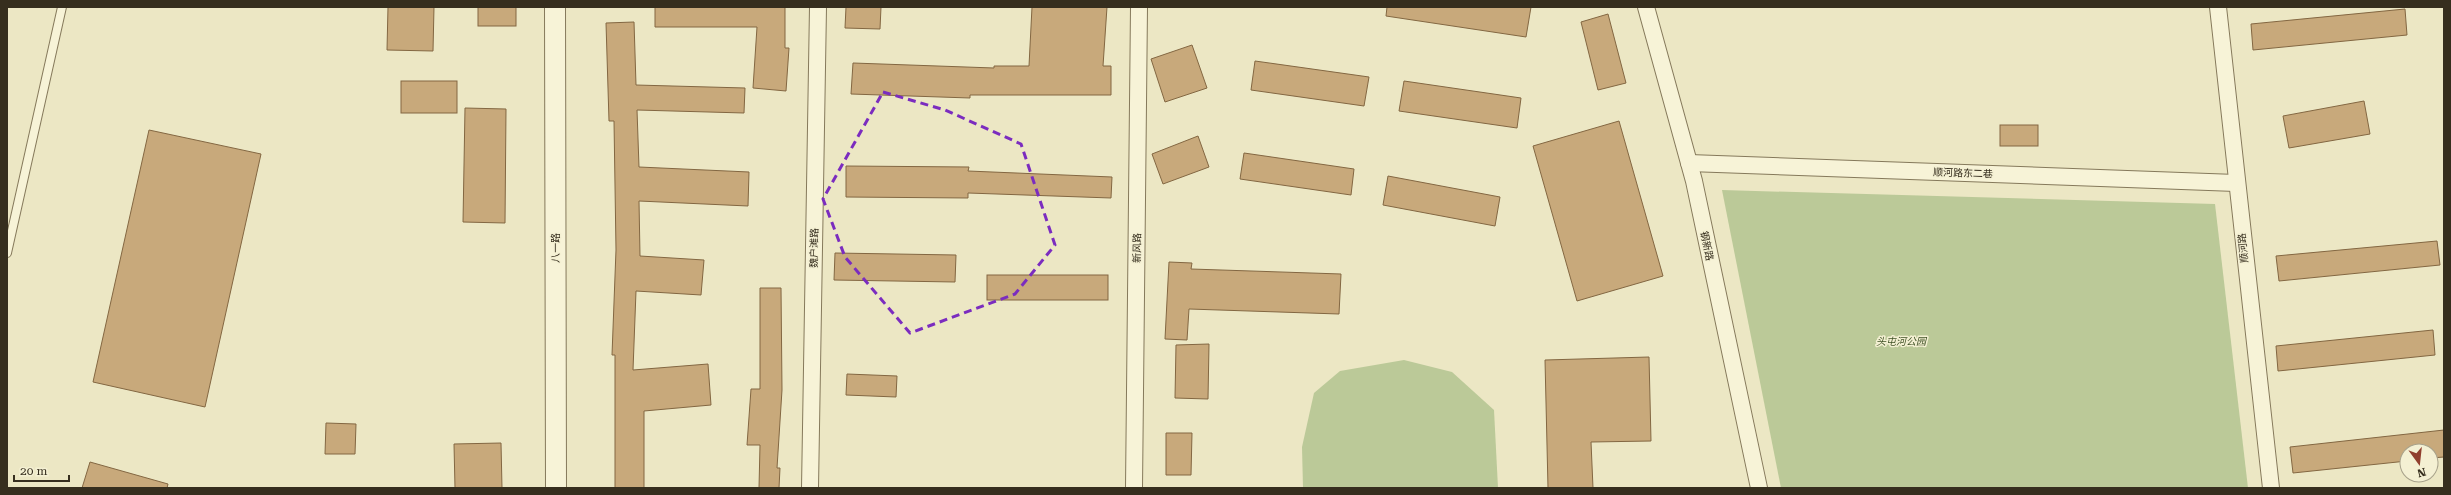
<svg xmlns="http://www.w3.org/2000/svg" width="2451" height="495" font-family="'Roboto Serif','Noto Sans SC',serif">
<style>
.green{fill:#bbc998}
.building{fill:#c8a97b;stroke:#836742}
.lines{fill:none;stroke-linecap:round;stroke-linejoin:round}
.service-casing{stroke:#85795b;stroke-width:10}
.minor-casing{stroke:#85795b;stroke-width:18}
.tertiary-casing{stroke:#85795b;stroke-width:22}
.service{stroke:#f7f3d7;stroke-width:8}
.minor{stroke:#f7f3d7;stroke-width:16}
.tertiary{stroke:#f7f3d7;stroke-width:20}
.marked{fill:none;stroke:#7b2cbf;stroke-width:3;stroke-dasharray:8 5;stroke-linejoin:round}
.labels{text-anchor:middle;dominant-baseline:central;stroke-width:3;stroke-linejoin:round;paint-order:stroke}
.street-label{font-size:10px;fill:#362e1e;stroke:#f4f0d3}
.park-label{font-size:10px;font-style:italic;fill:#3f5126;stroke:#f4f0d3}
</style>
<rect width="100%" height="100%" fill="#ece7c4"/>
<g class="green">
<path d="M 1722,190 L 2215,204 L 2248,488 L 1781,488 Z"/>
<path d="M 1404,360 L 1452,372 L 1494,410 L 1498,488 L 1303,488 L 1302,447 L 1314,393 L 1340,371 Z"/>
</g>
<g class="building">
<path d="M 388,7 L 434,7 L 433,51 L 387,50 Z"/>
<rect x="478" y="7" width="38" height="19"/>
<path d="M 655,7 L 785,7 L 785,48 L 789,48 L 786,91 L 753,88 L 757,27 L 655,27 Z"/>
<path d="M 846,7 L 881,7 L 880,29 L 845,28 Z"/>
<path d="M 1032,7 L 1107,7 L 1103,66 L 1111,66 L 1111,95 L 970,95 L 970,98 L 851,94 L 853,63 L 994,68 L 994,66 L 1029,66 Z"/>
<path d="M 1387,7 L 1531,7 L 1526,37 L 1386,16 Z"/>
<path d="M 2405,9 L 2407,35 L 2253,50 L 2251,24 Z"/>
<path d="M 1608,14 L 1626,83 L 1598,90 L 1581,22 Z"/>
<path d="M 634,22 L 636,85 L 745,88 L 744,113 L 637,110 L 639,167 L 749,172 L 748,206 L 639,201 L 640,256 L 704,260 L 701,295 L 636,291 L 633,370 L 708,364 L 711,405 L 644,411 L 644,488 L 615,488 L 615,355 L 612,355 L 616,250 L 614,121 L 609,121 L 606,23 Z"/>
<path d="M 1192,45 L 1207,88 L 1165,102 L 1151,59 Z"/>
<path d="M 1255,61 L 1369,77 L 1364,106 L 1251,90 Z"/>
<rect x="401" y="81" width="56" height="32"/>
<path d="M 1404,81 L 1521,98 L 1517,128 L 1399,111 Z"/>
<path d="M 2364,101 L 2370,134 L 2289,148 L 2283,116 Z"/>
<path d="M 465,108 L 506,109 L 505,223 L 463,222 Z"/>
<path d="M 1619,121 L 1663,276 L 1577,301 L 1533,146 Z"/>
<rect x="2000" y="125" width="38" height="21"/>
<path d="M 149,130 L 261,154 L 205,407 L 93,382 Z"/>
<path d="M 1198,136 L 1209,167 L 1163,184 L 1152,154 Z"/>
<path d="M 1244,153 L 1354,169 L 1351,195 L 1240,179 Z"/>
<path d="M 846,166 L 969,167 L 968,171 L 1112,177 L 1111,198 L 968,193 L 968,198 L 846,197 Z"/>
<path d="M 1388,176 L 1500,197 L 1495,226 L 1383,205 Z"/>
<path d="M 2437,241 L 2440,265 L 2279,281 L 2276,256 Z"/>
<path d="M 835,253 L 956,255 L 955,282 L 834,280 Z"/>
<path d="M 1169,262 L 1192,263 L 1191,269 L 1341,274 L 1339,314 L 1189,309 L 1187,340 L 1165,339 Z"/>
<rect x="987" y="275" width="121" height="25"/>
<path d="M 760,288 L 781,288 L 782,390 L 777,468 L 780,468 L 779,488 L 759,488 L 760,445 L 747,445 L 751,389 L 760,389 Z"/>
<path d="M 2433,330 L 2435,355 L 2278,371 L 2276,346 Z"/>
<path d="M 1209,344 L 1208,399 L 1175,398 L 1176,345 Z"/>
<path d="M 1649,357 L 1651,441 L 1591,442 L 1593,488 L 1548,488 L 1545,360 Z"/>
<path d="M 847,374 L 897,376 L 896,397 L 846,395 Z"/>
<path d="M 326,423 L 356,424 L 355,454 L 325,454 Z"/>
<path d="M 2444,430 L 2444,457 L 2431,458 L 2431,451 L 2407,451 L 2407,461 L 2293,473 L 2290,447 Z"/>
<path d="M 1166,433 L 1192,433 L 1191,475 L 1166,475 Z"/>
<path d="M 501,443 L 502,488 L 455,488 L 454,444 Z"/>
<path d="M 90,462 L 168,484 L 167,488 L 82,488 Z"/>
</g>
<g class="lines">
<g class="service-casing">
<path id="service" d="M 7,253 L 62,7"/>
</g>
<g class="minor-casing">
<g id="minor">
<path d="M 1646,7 L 1694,181 L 1759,488"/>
<path d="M 2218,7 L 2271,488"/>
<path d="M 1689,163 L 2236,183"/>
<path d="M 810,488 L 818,7"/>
<path d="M 1134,488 L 1139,7"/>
</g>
</g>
<g class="tertiary-casing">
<path id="tertiary" d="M 555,7 L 556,488"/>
</g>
<use href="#service" class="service"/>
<use href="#minor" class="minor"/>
<use href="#tertiary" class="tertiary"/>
</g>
<path class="marked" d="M 883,92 L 945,110 L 1021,144 L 1055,245 L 1015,294 L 910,333 L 845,257 L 823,199 Z"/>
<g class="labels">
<g class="street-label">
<text transform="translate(1963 173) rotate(2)">顺河路东二巷</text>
<text transform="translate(1707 246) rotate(78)">钢新路</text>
<text transform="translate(555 248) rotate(-90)">八一路</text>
<text transform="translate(814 248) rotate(-89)">魏户滩路</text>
<text transform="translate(1137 248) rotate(-89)">新风路</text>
<text transform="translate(2243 248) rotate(-96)">顺河路</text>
</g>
<g class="park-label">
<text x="1901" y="341">头屯河公园</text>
</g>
</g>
<rect width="2451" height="495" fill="none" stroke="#362e1e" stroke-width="16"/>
<g transform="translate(2419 463) rotate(165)"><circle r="19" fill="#f4f0d3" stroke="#a8a28b"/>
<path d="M0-3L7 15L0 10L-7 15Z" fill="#913f2e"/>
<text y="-6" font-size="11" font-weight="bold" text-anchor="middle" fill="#362e1e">N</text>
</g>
<path d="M14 475v6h55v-6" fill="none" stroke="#362e1e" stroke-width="2"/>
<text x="20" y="475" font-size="12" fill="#362e1e" stroke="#f4f0d3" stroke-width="3" paint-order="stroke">20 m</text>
</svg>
